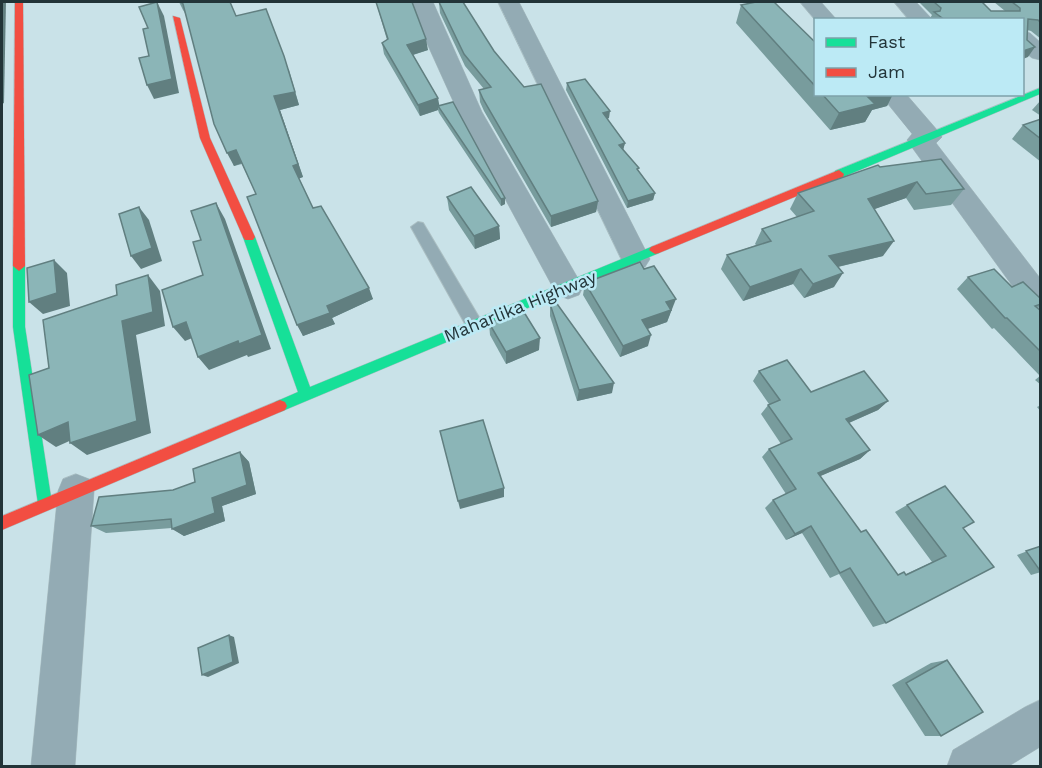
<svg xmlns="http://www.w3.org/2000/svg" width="1042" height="768" font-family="'Work Sans',sans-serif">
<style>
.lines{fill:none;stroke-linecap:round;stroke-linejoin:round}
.lane-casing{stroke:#aabec2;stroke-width:2}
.street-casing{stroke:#aabec2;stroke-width:1}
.fast-casing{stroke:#aabec2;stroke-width:1}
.jam-casing{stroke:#aabec2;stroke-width:1}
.lane{fill:#93abb4;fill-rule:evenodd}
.street{fill:#93abb4;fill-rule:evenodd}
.fast{fill:#16e098;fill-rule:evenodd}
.jam{fill:#f24e42;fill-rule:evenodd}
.wall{fill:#789c9d}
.shaded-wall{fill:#617f80}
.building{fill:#8bb5b7;stroke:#617f80;stroke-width:1.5}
.labels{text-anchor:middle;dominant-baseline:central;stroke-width:5;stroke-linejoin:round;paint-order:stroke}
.street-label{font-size:18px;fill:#223438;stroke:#bceaf5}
</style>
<rect width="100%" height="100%" fill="#c9e2e8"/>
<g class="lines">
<g class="lane-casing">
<path id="lane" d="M 418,222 L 423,223 L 480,319 L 482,324 L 480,329 L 474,330 L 468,329 L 411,227 Z"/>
</g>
<g class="street-casing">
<g id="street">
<path d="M 412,2 L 433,2 L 482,112 L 583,287 L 579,295 L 568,299 L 557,295 L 458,112 L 425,39 Z"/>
<path d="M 498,2 L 519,2 L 650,259 L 645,267 L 635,270 L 625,267 Z"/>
<path d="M 800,2 L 821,2 L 837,20 L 816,20 L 816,21 Z"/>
<path d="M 894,2 L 916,2 L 933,20 L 909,20 Z"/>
<path d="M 1022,31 L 1030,33 L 1040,42 L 1040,60 L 1032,58 L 1022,50 Z"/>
<path d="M 880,94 L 906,94 L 938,131 L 942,137 L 936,143 L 1040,278 L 1040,312 L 1029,309 L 911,146 L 907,140 L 912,134 Z"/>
<path d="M 76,474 L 89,479 L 94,491 L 75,766 L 31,766 L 58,491 L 63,479 Z"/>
<path d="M 1040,700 L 1040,747 L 1009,766 L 947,766 L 953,750 L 1025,707 Z"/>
</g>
</g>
<g class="fast-casing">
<g id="fast">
<path d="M 1040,88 L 1040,94 L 843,177 L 839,178 L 834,174 L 835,171 Z"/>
<path d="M 249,233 L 255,237 L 310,387 L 651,247 L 655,246 L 661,250 L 659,253 L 280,412 L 275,410 L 273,406 L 275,402 L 298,392 L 243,237 Z"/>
<path d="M 19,261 L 25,266 L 25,327 L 52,504 L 50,509 L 45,511 L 40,509 L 38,504 L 13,327 L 13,266 Z"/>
</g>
</g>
<g class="jam-casing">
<g id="jam">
<path d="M 15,2 L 23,2 L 25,266 L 19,271 L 13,266 Z"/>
<path d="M 173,16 L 180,18 L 210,138 L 255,237 L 253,240 L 245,240 L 243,237 L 200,138 Z"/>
<path d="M 839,170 L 844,174 L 843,177 L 659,253 L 655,254 L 649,250 L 651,247 Z"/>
<path d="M 280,400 L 285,402 L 287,406 L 285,410 L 2,530 L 2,516 Z"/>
</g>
</g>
<use href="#lane" class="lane"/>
<use href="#street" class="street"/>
<use href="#fast" class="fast"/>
<use href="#jam" class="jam"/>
</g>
<g class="wall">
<path d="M 179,2 L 230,2 L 236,16 L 289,70 L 299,105 L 280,110 L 303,177 L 299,178 L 313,208 L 373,299 L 332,318 L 335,324 L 303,336 L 256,194 L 242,164 L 234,166 L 185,13 L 183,10 Z"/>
<path d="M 376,2 L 428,50 L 413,55 L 439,106 L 505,204 L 501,206 L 439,113 L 438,110 L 420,116 L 384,54 L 382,43 L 387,40 Z"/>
<path d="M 439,2 L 494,51 L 598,201 L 596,212 L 551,227 L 484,111 L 480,102 L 479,90 L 484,89 L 465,66 L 440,13 Z"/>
<path d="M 919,2 L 982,2 L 991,11 L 1005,11 L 994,2 L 1041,2 L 1041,39 L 1031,31 L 1027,30 L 1028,57 L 1023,20 L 929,20 L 932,15 Z"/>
<path d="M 741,5 L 816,43 L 816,94 L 893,94 L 887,106 L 872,110 L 865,122 L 830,130 L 736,23 Z"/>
<path d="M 567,83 L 609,118 L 607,119 L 625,143 L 623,150 L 655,193 L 653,200 L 627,208 L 566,90 Z"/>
<path d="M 1041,100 L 1041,116 L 1032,110 Z"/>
<path d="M 1041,119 L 1041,162 L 1012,139 L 1023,125 Z"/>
<path d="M 880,167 L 964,189 L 951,205 L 914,210 L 906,198 L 874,209 L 883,256 L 838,267 L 834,287 L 804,298 L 793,284 L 743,301 L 721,269 L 727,255 L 756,245 L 755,244 L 762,229 L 797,217 L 790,209 L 798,193 Z"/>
<path d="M 447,197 L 499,226 L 500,239 L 475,249 L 449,210 Z"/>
<path d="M 968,277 L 1012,287 L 1041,299 L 1041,306 L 1037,308 L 1041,311 L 1041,385 L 1035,380 L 1040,376 L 994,328 L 992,329 L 957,289 Z"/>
<path d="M 585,283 L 672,310 L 671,311 L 667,322 L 647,329 L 648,346 L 620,357 L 583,295 Z"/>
<path d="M 550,304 L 612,393 L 577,401 L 550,316 Z"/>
<path d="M 489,323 L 539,350 L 506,364 L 490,335 Z"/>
<path d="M 759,371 L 811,392 L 888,401 L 878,410 L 849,423 L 870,450 L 860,459 L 820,476 L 861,532 L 897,575 L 906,574 L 932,562 L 895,512 L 907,505 L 963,528 L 994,567 L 886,623 L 873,627 L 839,574 L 830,578 L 802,533 L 786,540 L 765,508 L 773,500 L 786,494 L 762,457 L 769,449 L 781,444 L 761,414 L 769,404 L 753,381 Z"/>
<path d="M 1041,405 L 1041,412 L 1037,407 Z"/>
<path d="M 240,452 L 249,462 L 256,494 L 222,506 L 225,521 L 184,536 L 172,528 L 106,533 L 91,526 L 173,490 L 195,482 Z"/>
<path d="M 1041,546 L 1041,572 L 1031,575 L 1017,555 Z"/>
<path d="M 947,660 L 941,736 L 925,736 L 892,685 L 931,663 Z"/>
</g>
<g class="shaded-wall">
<path d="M 2,2 L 6,2 L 4,103 L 2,104 Z"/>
<path d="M 157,2 L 164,16 L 179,93 L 154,99 L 147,85 Z"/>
<path d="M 426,39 L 428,50 L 409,56 L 407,45 Z"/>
<path d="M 1035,47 L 1028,57 L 1023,59 L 1023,51 Z"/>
<path d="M 284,56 L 299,105 L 280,110 L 303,177 L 298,179 L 293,166 L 274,96 Z"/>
<path d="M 873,94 L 893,94 L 887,106 L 872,110 L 865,122 L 830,130 L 839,113 L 867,96 Z"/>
<path d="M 438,98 L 440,109 L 438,106 L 438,110 L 420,116 L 418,105 Z"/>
<path d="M 610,111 L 609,118 L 602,120 L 603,113 Z"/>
<path d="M 625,143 L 623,150 L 619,145 Z"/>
<path d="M 236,150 L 242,163 L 234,166 L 227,153 Z"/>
<path d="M 917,182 L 906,198 L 858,215 L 868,199 Z"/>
<path d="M 655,193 L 653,200 L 627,208 L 628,201 Z"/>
<path d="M 505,198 L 505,204 L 501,206 L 501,199 Z"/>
<path d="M 598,201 L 596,212 L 551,227 L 551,216 Z"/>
<path d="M 216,203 L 225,219 L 271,349 L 248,357 L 247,355 L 209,370 L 198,357 L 238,341 Z"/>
<path d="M 139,207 L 149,220 L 162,261 L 141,269 L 131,256 Z"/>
<path d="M 499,226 L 500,239 L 475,249 L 474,236 Z"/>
<path d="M 894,241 L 883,256 L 820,271 L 829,256 Z"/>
<path d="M 54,260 L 67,273 L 70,306 L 43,314 L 29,302 Z"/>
<path d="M 801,269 L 793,284 L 743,301 L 750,287 Z"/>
<path d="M 843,273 L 834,287 L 804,298 L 813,284 Z"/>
<path d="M 148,275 L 160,291 L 165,326 L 136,335 L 151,433 L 87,455 L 70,443 L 122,321 Z"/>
<path d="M 369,288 L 373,299 L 332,318 L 335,324 L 303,336 L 297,325 L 327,306 Z"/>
<path d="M 676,299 L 667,322 L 639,332 L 642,320 L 666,302 Z"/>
<path d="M 186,322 L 197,336 L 185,341 L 173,327 Z"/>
<path d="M 651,335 L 648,346 L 620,357 L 623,346 Z"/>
<path d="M 540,338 L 539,350 L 506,364 L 506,352 Z"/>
<path d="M 614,383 L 612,393 L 577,401 L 579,390 Z"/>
<path d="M 888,401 L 878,410 L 837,428 L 846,419 Z"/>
<path d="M 68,422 L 85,434 L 56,447 L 38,435 Z"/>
<path d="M 870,450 L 860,459 L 809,481 L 818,473 Z"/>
<path d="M 240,452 L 249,462 L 256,494 L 222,506 L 225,521 L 184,536 L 172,529 L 212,498 Z"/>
<path d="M 504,488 L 504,497 L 460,509 L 458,501 Z"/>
<path d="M 811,526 L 802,533 L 786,540 L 795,534 Z"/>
<path d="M 229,635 L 234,637 L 239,663 L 208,677 L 202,675 Z"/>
</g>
<g class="building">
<path d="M 157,2 L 172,79 L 147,85 L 139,58 L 149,56 L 143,29 L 148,28 L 139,7 Z"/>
<path d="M 181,2 L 230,2 L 236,16 L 266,9 L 284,56 L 295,92 L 274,96 L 298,164 L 293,166 L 313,208 L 321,206 L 369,288 L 327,306 L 330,313 L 297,325 L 247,197 L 256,194 L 236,150 L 227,153 L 214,124 L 183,4 Z"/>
<path d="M 376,2 L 412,2 L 426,39 L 407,45 L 438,98 L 418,105 L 382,43 L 388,39 Z"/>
<path d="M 439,2 L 463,2 L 494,51 L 524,87 L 541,84 L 598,201 L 551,216 L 483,99 L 479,90 L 491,87 L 464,54 Z"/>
<path d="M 756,2 L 774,2 L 816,43 L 816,87 L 741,5 Z"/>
<path d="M 934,2 L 982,2 L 991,11 L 1020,11 L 1020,8 L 1012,2 L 1041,2 L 1041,23 L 1038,20 L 1028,19 L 1027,40 L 1035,47 L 1023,51 L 1023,20 L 945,20 L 934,12 L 940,11 L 941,8 Z"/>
<path d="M 585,79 L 610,111 L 603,113 L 625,143 L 619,145 L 639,168 L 637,169 L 655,193 L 628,201 L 567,83 Z"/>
<path d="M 822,94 L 873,94 L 867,96 L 875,104 L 839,113 Z"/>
<path d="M 453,102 L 505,198 L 501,199 L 438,106 Z"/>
<path d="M 1041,119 L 1041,139 L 1023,125 Z"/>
<path d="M 941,159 L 964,189 L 926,194 L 917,182 L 868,199 L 894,241 L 829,256 L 843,273 L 813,284 L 801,269 L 750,287 L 727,255 L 771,241 L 762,229 L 814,211 L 798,193 L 878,165 L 880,167 Z"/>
<path d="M 471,187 L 499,226 L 474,236 L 447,197 Z"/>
<path d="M 216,203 L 262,335 L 239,344 L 238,341 L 198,357 L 186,322 L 173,327 L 162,290 L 203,275 L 193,242 L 201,240 L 191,211 Z"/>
<path d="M 139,207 L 152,248 L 131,256 L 119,214 Z"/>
<path d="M 54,260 L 57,293 L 29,302 L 27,268 Z"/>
<path d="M 640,262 L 644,269 L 654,266 L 676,299 L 666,302 L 671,310 L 642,320 L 651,335 L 623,346 L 585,283 Z"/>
<path d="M 994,269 L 1012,287 L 1023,282 L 1041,299 L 1041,304 L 1035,306 L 1041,311 L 1041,352 L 1007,318 L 1005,318 L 968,277 Z"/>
<path d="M 148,275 L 153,312 L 122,321 L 137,421 L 70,443 L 68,422 L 38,435 L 29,375 L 49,368 L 43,320 L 117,295 L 116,285 Z"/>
<path d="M 555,301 L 614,383 L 579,390 L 550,304 Z"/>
<path d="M 522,309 L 540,338 L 506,352 L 489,323 Z"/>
<path d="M 787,360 L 811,392 L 864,371 L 888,401 L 846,419 L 870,450 L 818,473 L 861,532 L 866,530 L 898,575 L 904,572 L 906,575 L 946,556 L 907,505 L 945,486 L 974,522 L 963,528 L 994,567 L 886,623 L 850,568 L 840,573 L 811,526 L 795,534 L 773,500 L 796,489 L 769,449 L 792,439 L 768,405 L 780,400 L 759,371 Z"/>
<path d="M 483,420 L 504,488 L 458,501 L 440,431 Z"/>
<path d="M 240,452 L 247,485 L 212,498 L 215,513 L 172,529 L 171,519 L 91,526 L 99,497 L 173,490 L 195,482 L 193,469 Z"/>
<path d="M 1041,546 L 1041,572 L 1026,551 Z"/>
<path d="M 229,635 L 233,662 L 202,675 L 198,648 Z"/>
<path d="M 947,660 L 983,712 L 941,736 L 906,683 Z"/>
</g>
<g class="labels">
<g class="street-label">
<text transform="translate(520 306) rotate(-22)">Maharlika Highway</text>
</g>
</g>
<rect width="1042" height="768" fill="none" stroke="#223438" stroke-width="6"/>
<rect x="814" y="18" width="210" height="78" fill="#bceaf5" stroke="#7ea1a9" stroke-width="1.5"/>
<rect x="826" y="38" width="30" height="9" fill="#16e098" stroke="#7ea1a9" stroke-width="1.5"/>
<text x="868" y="48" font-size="18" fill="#223438">Fast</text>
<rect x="826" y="68" width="30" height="9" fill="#f24e42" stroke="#7ea1a9" stroke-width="1.5"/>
<text x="868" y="78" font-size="18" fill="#223438">Jam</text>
</svg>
